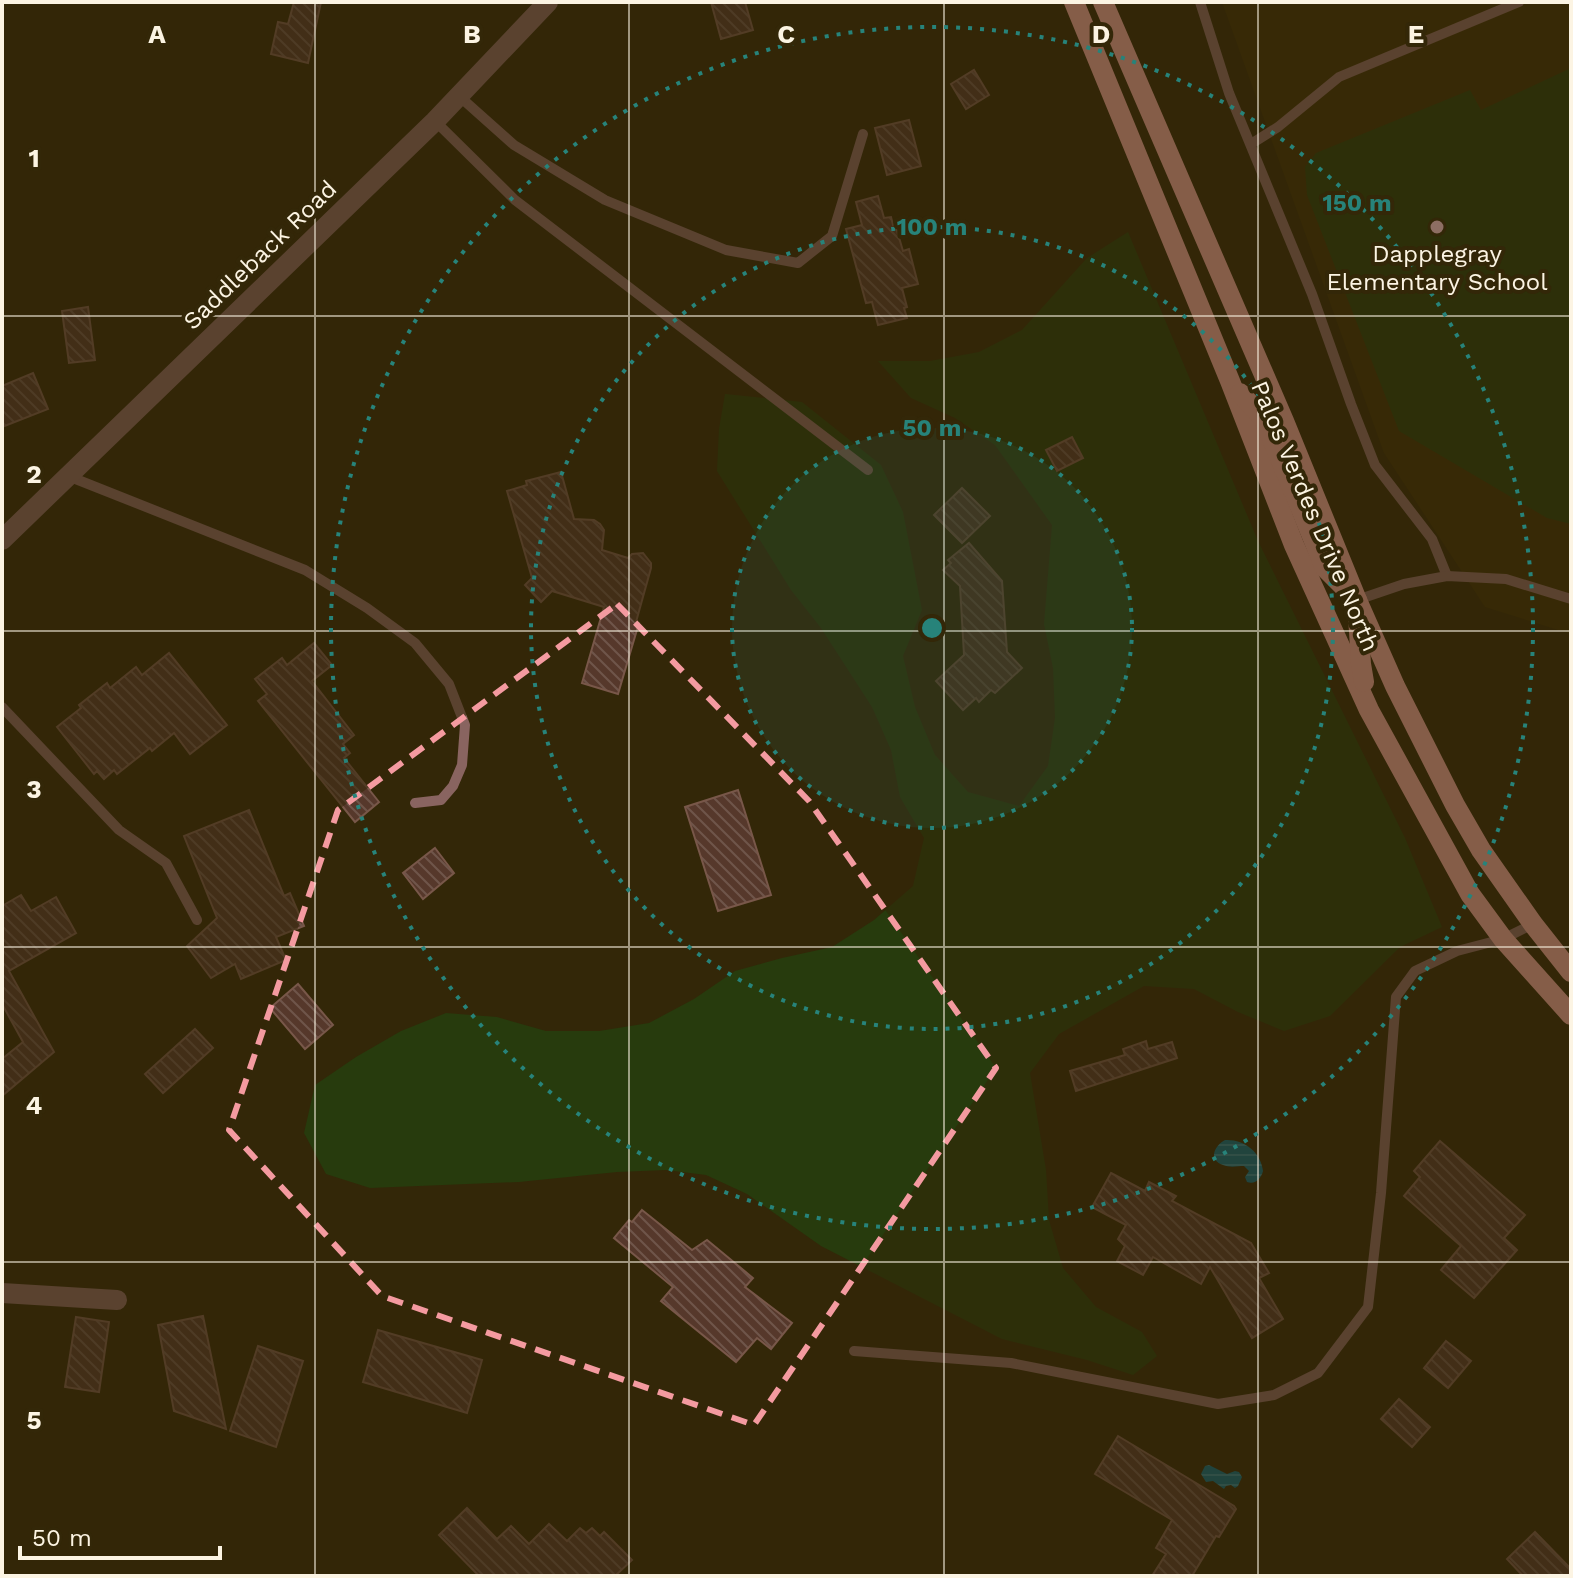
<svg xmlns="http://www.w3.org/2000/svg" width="1573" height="1578" font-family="'Work Sans',sans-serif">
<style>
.built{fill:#3d2e05}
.grass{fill:#273b0d}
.water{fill:url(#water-rules)}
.building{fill:url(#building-back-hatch);stroke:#785749;stroke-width:2}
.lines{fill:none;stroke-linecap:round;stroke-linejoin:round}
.lane{stroke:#896460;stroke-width:10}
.street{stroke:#896460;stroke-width:20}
.primary{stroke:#e99f97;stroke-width:20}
.marked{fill:none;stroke:#f49aa0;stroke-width:6;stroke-dasharray:16 10;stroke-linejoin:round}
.grid{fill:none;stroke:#fcf4e3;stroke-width:2;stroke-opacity:0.55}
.ring{fill:none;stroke:#27837a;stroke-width:4;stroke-dasharray:4 8}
.education-dot{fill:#8d6e63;stroke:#332708;stroke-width:3}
.labels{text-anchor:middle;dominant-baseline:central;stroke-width:8;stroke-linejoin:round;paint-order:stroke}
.poi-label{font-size:24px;fill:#fcf4e3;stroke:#332708}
.street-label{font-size:24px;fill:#fcf4e3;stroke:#332708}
.grid-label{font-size:26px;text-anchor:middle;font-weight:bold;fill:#fcf4e3;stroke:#332708;stroke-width:8;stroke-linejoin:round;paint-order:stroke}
.centre{fill:#27837a;stroke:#332708;stroke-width:4}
.ring-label{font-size:24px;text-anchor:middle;font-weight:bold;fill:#27837a;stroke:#332708;stroke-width:8;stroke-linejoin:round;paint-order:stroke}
</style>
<defs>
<pattern id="water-rules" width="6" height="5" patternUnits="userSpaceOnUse" patternTransform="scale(2)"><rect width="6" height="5" fill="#0c697f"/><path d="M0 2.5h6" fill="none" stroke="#307f91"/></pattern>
<pattern id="building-back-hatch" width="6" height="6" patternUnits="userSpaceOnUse" patternTransform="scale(2)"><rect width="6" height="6" fill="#56382b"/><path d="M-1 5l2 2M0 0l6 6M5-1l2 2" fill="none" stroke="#6f554a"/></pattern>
</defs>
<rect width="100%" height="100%" fill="#332708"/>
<path class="built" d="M 1222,2 L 1571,2 L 1571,634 L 1485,607 L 1384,453 Z"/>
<g class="grass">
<path d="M 1571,68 L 1571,524 L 1547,518 L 1399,431 L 1307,195 L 1305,167 L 1316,153 L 1470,90 L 1481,110 Z"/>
<path d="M 1128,232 L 1258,541 L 1405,838 L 1442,927 L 1400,947 L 1330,1016 L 1284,1031 L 1238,1012 L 1194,989 L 1144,986 L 1059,1034 L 1030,1073 L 1046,1170 L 1049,1220 L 1063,1268 L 1096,1307 L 1142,1332 L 1157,1356 L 1133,1375 L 1087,1360 L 1002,1339 L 821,1246 L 747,1194 L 706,1175 L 666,1170 L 617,1172 L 519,1182 L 370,1188 L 326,1174 L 304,1133 L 315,1085 L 356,1057 L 401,1031 L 446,1013 L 497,1017 L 546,1031 L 599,1031 L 649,1023 L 694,999 L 735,971 L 782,958 L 832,947 L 874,920 L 913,886 L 924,838 L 900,797 L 891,750 L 872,707 L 821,628 L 791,590 L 717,471 L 719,429 L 725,394 L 802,402 L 881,465 L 903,512 L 922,610 L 903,656 L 915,707 L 935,755 L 968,792 L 1019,806 L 1048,766 L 1055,718 L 1053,668 L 1044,624 L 1052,525 L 995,445 L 955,418 L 911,398 L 878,361 L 930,361 L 979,352 L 1022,330 L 1087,258 Z"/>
</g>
<g class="water">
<path d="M 1225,1140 C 1244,1139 1261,1152 1263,1171 C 1261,1179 1255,1185 1247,1182 L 1245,1177 L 1249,1171 L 1244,1166 C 1238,1166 1230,1168 1223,1165 C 1208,1160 1214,1146 1225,1140 Z"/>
<path d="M 1209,1465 L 1227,1474 L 1235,1471 L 1239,1472 L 1242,1477 L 1238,1486 L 1235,1488 L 1231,1485 L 1226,1486 L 1224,1489 L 1213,1481 L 1206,1482 L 1201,1474 L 1205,1466 Z"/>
</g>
<g class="building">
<path d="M 294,2 L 321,2 L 308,63 L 271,54 L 278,22 L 288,24 Z"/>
<path d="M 711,2 L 745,2 L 753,30 L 721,39 Z"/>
<path d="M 974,70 L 989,95 L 966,109 L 951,84 Z"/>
<path d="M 909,120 L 921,166 L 887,175 L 875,128 Z"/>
<path d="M 878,196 L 884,218 L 891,217 L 893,225 L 895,224 L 903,251 L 909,249 L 918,284 L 902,288 L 907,307 L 904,308 L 907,318 L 878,325 L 872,302 L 866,303 L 846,229 L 862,225 L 856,202 Z"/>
<path d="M 88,307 L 95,360 L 69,363 L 62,311 Z"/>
<path d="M 33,373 L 48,409 L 2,427 L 2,386 Z"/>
<path d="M 1072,437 L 1083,458 L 1057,471 L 1046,450 Z"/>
<path d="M 561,472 L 574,519 L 594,520 L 600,524 L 604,530 L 602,550 L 628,558 L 632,554 L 643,553 L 651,563 L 651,568 L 636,622 L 639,623 L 618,694 L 582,683 L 604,607 L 552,591 L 541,602 L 525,585 L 532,578 L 507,491 L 527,485 L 526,481 Z"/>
<path d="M 962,488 L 990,516 L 962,543 L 934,515 Z"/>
<path d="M 969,543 L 1002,581 L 1007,652 L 1022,668 L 995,693 L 991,690 L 979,702 L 976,698 L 963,710 L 936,681 L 964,655 L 960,586 L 943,570 L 951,563 L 948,560 Z"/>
<path d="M 314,643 L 332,665 L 312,681 L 354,735 L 343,744 L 350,753 L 344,758 L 379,802 L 355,822 L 258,701 L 267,694 L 255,679 L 282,658 L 287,665 Z"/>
<path d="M 169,653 L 227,725 L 190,754 L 174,733 L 152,751 L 150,748 L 117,774 L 114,770 L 104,779 L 97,771 L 94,774 L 57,727 L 81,708 L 79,705 L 107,683 L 110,688 L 136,667 L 142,675 Z"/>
<path d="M 738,790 L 771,895 L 718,911 L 685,807 Z"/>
<path d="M 249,810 L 284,896 L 290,893 L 304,926 L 276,937 L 286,960 L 241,979 L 235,964 L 211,978 L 187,946 L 217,918 L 184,836 Z"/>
<path d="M 435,848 L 454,873 L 423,899 L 403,873 Z"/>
<path d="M 21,895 L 31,911 L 56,897 L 76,933 L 9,971 L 54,1052 L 2,1096 L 2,1059 L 23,1042 L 2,1004 L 2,906 Z"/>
<path d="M 298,984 L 333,1025 L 305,1049 L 270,1008 Z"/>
<path d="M 195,1029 L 213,1048 L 163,1093 L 145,1074 Z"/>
<path d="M 1146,1041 L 1148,1049 L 1172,1042 L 1177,1058 L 1076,1091 L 1070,1071 L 1125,1055 L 1123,1049 Z"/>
<path d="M 1440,1141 L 1525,1215 L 1504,1238 L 1517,1250 L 1474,1298 L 1441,1270 L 1461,1246 L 1404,1196 L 1420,1177 L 1414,1171 Z"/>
<path d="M 1111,1173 L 1145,1191 L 1149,1182 L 1176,1196 L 1172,1201 L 1251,1243 L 1269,1273 L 1259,1278 L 1283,1319 L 1252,1338 L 1210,1267 L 1201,1284 L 1153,1257 L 1143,1275 L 1117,1261 L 1125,1246 L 1118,1239 L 1126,1225 L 1092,1207 Z"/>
<path d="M 642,1210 L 692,1250 L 707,1240 L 753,1278 L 745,1287 L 792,1323 L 771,1349 L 757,1338 L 736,1362 L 661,1301 L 673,1287 L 614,1238 L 629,1220 L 632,1222 Z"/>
<path d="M 203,1316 L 226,1429 L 174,1411 L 158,1325 Z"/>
<path d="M 76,1317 L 109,1322 L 99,1392 L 65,1387 Z"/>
<path d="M 378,1330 L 482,1360 L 467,1413 L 363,1382 Z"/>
<path d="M 1446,1341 L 1471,1361 L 1448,1388 L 1424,1368 Z"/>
<path d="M 258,1346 L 303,1361 L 276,1447 L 230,1431 Z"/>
<path d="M 1399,1399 L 1430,1427 L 1412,1447 L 1381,1419 Z"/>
<path d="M 1118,1436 L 1234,1506 L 1236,1509 L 1219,1537 L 1216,1536 L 1192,1576 L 1152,1576 L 1166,1554 L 1156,1548 L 1172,1520 L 1095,1474 Z"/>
<path d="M 467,1508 L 497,1539 L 511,1526 L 529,1544 L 549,1524 L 567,1541 L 580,1528 L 586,1533 L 592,1528 L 600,1536 L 604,1532 L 632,1560 L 615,1576 L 479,1576 L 439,1535 Z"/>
<path d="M 1535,1532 L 1571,1569 L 1571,1576 L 1523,1576 L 1507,1559 Z"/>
</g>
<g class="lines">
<g class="lane">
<path d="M 1200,2 L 1229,93 L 1312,294 L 1351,404 L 1375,465 L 1432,539 L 1447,576"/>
<path d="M 459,96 L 514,145 L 605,200 L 726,250 L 798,263 L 832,236 L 863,134"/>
<path d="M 435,121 L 515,200 L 868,470"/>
<path d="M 1251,144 L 1278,127 L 1339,77 L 1519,2"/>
<path d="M 68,476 L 305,570 L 367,608 L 415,643 L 449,684 L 465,725 L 462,765 L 453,786 L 441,800 L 415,803"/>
<path d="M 1357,600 L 1404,584 L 1447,576 L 1506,579 L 1571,599"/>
<path d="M 2,707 L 119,830 L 166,863 L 197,920"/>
<path d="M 854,1351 L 1011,1363 L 1218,1404 L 1274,1395 L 1318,1373 L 1368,1307 L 1381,1193 L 1396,997 L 1415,971 L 1457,951 L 1503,939 L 1533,924"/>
</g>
<g class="street">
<path d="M 2,540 L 435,121 L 548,2"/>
<path d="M 2,1293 L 117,1300"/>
</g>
<g class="primary">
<path d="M 1074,2 L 1230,381 L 1294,545 L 1369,710 L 1470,894 L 1503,939 L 1571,1015"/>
<path d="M 1103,2 L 1284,421 L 1357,600 L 1395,686 L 1455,805 L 1481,850 L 1533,924 L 1571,972"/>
<path d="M 1240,393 L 1264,419 L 1325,568 L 1357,600 L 1361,664 L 1364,682"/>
</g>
</g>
<path d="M0 0H1573V1578H0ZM 617,604 L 809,801 L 996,1068 L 754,1425 L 382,1296 L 229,1130 L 338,810 Z" fill="#332708" fill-opacity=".55" fill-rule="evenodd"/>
<path class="marked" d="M 617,604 L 809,801 L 996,1068 L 754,1425 L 382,1296 L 229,1130 L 338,810 Z"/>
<path class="grid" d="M 315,2 L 315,1576M 629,2 L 629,1576M 944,2 L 944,1576M 1258,2 L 1258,1576M 2,316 L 1571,316M 2,631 L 1571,631M 2,947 L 1571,947M 2,1262 L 1571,1262"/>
<circle cx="932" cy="628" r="200" fill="#27837a" fill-opacity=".12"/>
<g class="ring">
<circle cx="932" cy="628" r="200"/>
<circle cx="932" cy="628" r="401"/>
<circle cx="932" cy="628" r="601"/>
</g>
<circle class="education-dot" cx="1437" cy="227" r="8"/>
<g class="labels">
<g class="poi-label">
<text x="1437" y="254">Dapplegray<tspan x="1437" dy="28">Elementary School</tspan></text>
</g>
<g class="street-label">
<text transform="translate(260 255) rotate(-44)">Saddleback Road</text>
<text transform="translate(1315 516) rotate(67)">Palos Verdes Drive North</text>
</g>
</g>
<g class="grid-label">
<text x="157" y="43">A</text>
<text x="472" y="43">B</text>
<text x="786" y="43">C</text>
<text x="1101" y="43">D</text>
<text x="1416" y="43">E</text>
<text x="34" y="167">1</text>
<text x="34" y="483">2</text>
<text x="34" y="798">3</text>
<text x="34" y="1114">4</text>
<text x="34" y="1429">5</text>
</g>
<circle cx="932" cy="628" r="12" class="centre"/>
<g class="ring-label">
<text x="1357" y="211">150 m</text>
<text x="932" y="235">100 m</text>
<text x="932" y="436">50 m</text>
</g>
<rect width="1573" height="1578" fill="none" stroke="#fcf4e3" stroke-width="8"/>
<path d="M20 1546v12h200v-12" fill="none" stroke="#fcf4e3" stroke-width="4"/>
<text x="32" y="1546" font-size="24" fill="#fcf4e3" stroke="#332708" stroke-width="6" paint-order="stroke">50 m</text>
</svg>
